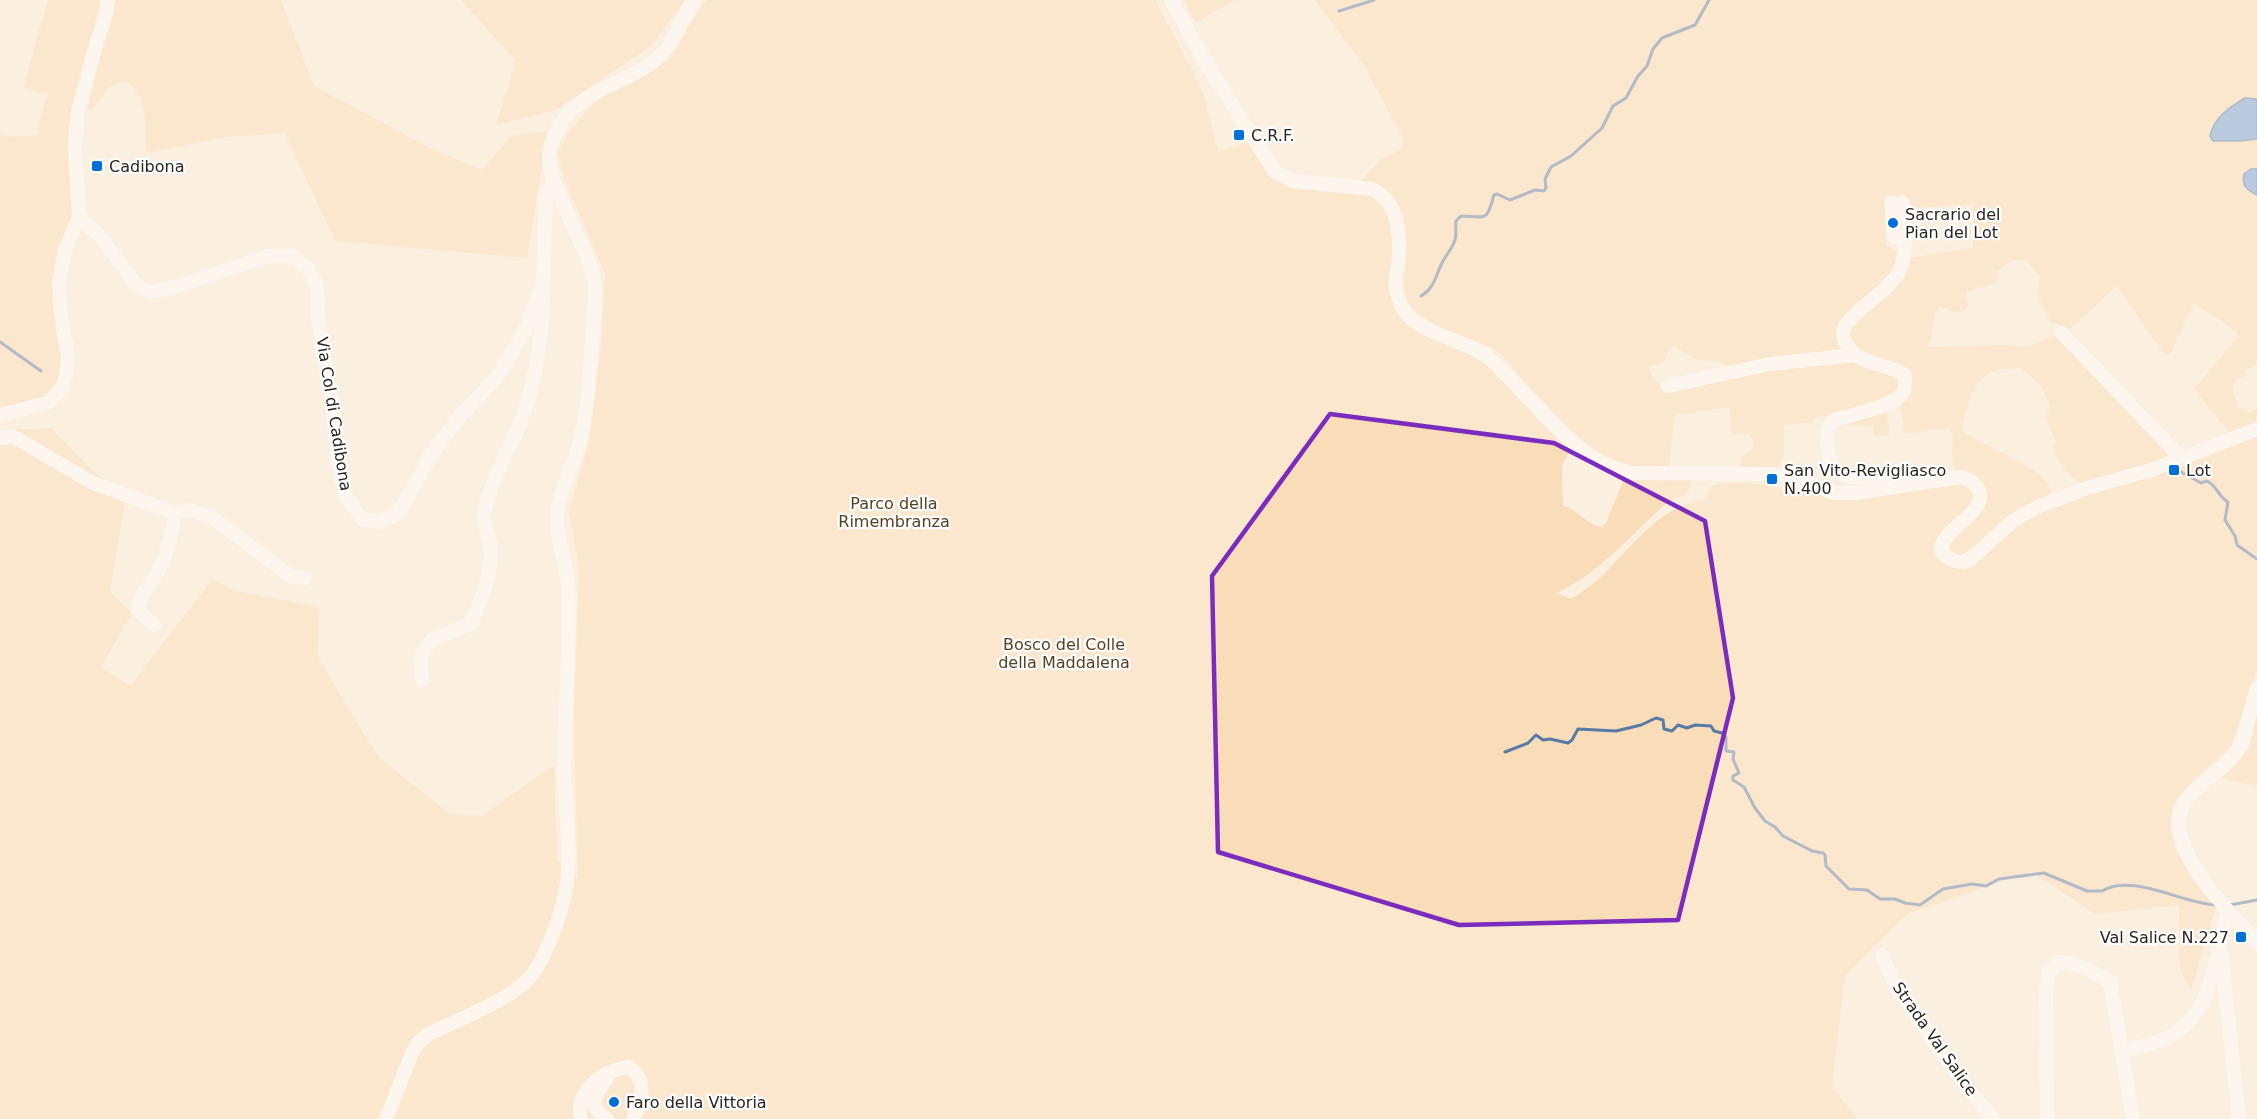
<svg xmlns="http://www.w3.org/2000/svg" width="2257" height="1119" font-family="'DejaVu Sans',sans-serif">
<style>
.green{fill:#f9ddb8}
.water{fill:#6b9fe0;stroke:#577aa6;stroke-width:1.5}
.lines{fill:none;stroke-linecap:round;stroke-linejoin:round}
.stream{stroke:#577aa6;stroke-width:3}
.minor{stroke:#fff;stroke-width:14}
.marked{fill:none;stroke:#7b2cbf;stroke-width:4.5;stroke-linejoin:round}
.poi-dot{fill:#006fd7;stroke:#fefefe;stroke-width:2}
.labels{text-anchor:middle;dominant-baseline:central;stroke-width:4.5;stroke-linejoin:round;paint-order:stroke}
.poi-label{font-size:16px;fill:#29251f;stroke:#fefefe;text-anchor:start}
.street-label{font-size:16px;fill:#29251f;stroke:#fefefe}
.park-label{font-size:16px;fill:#574121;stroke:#fefefe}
</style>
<rect width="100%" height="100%" fill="#fbefe0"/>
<g class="green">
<path d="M 48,0 L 101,0 L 68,131 L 73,214 L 60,336 L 62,372 L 48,395 L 31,405 L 0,411 L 0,134 L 13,137 L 37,135 L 47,94 L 23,88 Z"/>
<path d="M 115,0 L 281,0 L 314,86 L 430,148 L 482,170 L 511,136 L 548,131 L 527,258 L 335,241 L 285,133 L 227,137 L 146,153 C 145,129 149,96 126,81 L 109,87 L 92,110 L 87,110 Z"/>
<path d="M 461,0 L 685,0 L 651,46 L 556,110 L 496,125 L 516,61 Z"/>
<path d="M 707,0 L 1155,0 L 1193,71 L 1205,98 L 1218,152 L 1248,142 L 1273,175 L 1369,195 L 1385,206 L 1393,227 L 1391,289 L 1399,316 L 1418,332 L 1472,353 L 1489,366 L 1572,447 L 1562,466 L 1563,506 C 1578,509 1586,525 1602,527 L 1606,523 L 1625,477 L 1689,478 L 1691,482 L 1690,490 L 1683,496 L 1669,501 C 1633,532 1600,574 1556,593 L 1571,599 C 1579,594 1587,589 1594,583 C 1625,556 1662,500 1706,501 L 1709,488 C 1726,477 1779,486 1799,493 L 1802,487 L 1821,492 L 1961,481 C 1967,486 1975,490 1974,499 C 1972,518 1901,548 1951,566 C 1959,570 1966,569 1974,566 L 2021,521 L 2034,513 L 2257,433 L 2257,670 L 2231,746 L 2182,792 L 2172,808 L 2170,828 L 2176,850 L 2193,880 L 2216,908 L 2191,990 L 2180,970 L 2179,905 L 2096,914 L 2031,872 L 1907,914 L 1845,976 L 1832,1086 L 1857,1119 L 0,1119 L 0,440 L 18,429 L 51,428 L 125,503 L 110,591 L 132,613 L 101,667 L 130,686 L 212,580 L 237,591 L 319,607 L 318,657 L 365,736 L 382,760 L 450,814 L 482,816 L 554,765 L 557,860 L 578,879 L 574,723 L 579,567 L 569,511 L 589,443 L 601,347 L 605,273 L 564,179 L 558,153 L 568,133 L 594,102 L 668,59 L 698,11 Z"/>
<path d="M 1184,0 L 1235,0 L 1195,23 Z"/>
<path d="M 1315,0 L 2257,0 L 2257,365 L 2245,370 L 2244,378 L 2237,379 L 2232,389 L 2238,407 L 2249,412 L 2257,409 L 2257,424 L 2231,435 L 2194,389 L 2238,337 L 2237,332 L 2194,303 L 2170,354 L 2163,353 L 2117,286 L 2070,329 C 2063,328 2059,323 2052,323 C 2046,315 2044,306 2037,296 L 2040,276 L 2026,260 C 2015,259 2005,264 1997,271 L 1998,277 L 1995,284 L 1967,291 L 1966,295 L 1968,305 L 1966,310 L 1956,312 L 1939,307 C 1931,317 1934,335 1928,347 L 2008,345 C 2017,346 2025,348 2033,345 C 2043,341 2050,334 2061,337 L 2168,451 L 2166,461 L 2086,484 C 2069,480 2060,463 2053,447 L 2056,441 L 2046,420 L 2046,415 L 2051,409 L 2042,387 L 2021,368 C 2012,369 2001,368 1992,372 C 1974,378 1965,412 1962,430 C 1982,447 2042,466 2052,490 L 2049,496 L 1966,555 C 1958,556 1953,555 1949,548 L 1952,539 L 1985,501 C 1955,474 1950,478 1953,435 L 1949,429 L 1942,428 L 1905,434 L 1899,402 L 1911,380 L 1912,370 L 1858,352 L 1848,333 L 1851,326 L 1909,258 L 1973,248 L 1973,205 L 1908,208 L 1905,194 L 1885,195 L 1886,246 L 1899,252 L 1891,276 L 1843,320 L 1846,351 L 1726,368 L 1723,362 L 1697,360 L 1676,347 L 1671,347 L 1663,363 L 1648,367 C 1653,378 1657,387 1670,389 L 1738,372 L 1851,359 L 1896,373 L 1901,383 L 1894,396 L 1829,416 L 1818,417 L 1813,422 L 1784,425 L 1784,453 L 1779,470 L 1741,468 L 1740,458 L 1751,451 L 1754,440 L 1748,434 L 1732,433 L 1730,411 L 1728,408 L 1724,408 L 1675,415 L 1669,468 C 1654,468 1637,469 1623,465 C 1587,454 1552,409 1526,383 C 1517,373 1506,357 1495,350 C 1469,335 1420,328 1406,298 C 1394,271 1415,241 1399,209 C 1390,189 1382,186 1361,181 L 1381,159 L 1402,149 L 1403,137 L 1362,63 Z"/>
<path d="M 1886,409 L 1890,436 L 1874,435 L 1874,428 L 1871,426 L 1838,425 Z"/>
<path d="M 2257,709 L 2257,786 L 2220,778 L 2250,747 Z"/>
</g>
<g class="water">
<path d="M 2245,98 L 2257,99 L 2257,139 L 2240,141 L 2213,141 L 2210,136 C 2214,117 2230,107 2245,98 Z"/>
<path d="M 2251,169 L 2257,169 L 2257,195 C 2247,190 2241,186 2244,174 Z"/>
</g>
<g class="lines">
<g class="stream">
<path d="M 1339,11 L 1374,0"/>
<path d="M 1421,296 C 1434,288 1435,278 1441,265 C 1445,256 1452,249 1455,240 C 1457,234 1455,227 1456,221 L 1461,216 C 1486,216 1486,224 1494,195 L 1497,194 L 1510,200 L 1535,190 L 1544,191 L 1546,188 L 1545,179 L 1551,167 L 1571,156 L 1602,128 L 1613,106 L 1626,98 L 1638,76 L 1647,66 L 1653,49 L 1662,38 L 1695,25 L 1709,0"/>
<path d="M 0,342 L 41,371"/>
<path d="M 2174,468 L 2201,483 L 2207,481 C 2217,486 2219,497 2228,502 L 2225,520 L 2235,536 L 2237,545 L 2257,559"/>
<path d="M 1505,752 L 1528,743 L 1536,735 L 1543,740 L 1550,739 L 1568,743 L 1572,740 L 1578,729 L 1616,731 L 1641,725 L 1656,718 L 1663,720 L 1664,729 L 1672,731 L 1678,725 L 1687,728 L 1695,725 L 1711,726 L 1714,731 L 1722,733 L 1726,737 L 1726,751 L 1734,752 L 1733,759 L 1739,773 L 1733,776 L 1733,780 L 1744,787 L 1755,808 L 1765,821 L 1775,827 L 1783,836 L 1812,851 L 1823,853 L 1825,855 L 1826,866 L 1849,889 L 1867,890 L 1880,899 L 1895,899 L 1905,903 L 1920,905 L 1943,889 L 1972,884 L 1986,886 L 1999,879 L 2044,873 L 2087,891 L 2102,891 C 2131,872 2185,905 2218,905"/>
<path d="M 2230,905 L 2257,900"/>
</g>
<g class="minor">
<path d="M 1171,0 L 1209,68 L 1275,172 L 1293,181 L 1372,189 C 1400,202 1401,238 1398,265 C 1397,272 1395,280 1396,287 C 1397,295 1400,303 1403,309 C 1418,334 1462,339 1485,355 C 1495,362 1503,372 1512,381 C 1546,416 1581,463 1632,473 L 1773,474 L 1793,478 L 1834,493 L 1855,493 L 1961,477 C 1968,479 1976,483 1979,491 C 1989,515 1925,536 1946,556 C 1951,561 1958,562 1964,562 L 1975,555 L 2014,520 L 2037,507 L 2087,488 L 2154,469 L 2257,429"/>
<path d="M 1892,203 L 1894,237"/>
<path d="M 79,217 L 100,236 L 135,283 L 150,292 L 175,287 L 268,256 L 293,256 L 308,269 L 317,286 L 318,321 L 332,400 L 337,458 L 345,495 L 362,519 L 379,522 L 396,515 L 410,494 L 429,458 L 460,416 L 497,377 L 524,333 L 543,284 L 546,195 L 554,181"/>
<path d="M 2062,333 L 2182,459"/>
<path d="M 1668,386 L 1770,364 L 1855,355"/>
<path d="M 0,415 L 47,403 L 61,390 L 66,376 L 68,356 L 61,316 L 59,281 L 65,250 L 79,217 L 75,146 L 78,111 L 94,51 L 106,14 L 108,0"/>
<path d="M 0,438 L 14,437 L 93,483 L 175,513 C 172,533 167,555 157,573 C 148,588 141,591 138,610 L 154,625"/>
<path d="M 1898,485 C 1892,483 1886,480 1880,479 C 1852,474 1830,486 1828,447 C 1827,437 1826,427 1834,420 C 1850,415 1893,407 1902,394 C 1906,388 1906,381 1904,375 C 1889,364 1867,365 1853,353 C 1847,347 1841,337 1844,328 C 1851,312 1888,292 1899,272 C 1909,252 1903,224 1903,203"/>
<path d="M 175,513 L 189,510 L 210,516 L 290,576 L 305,579"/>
<path d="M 422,680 L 420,657 L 433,639 L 471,624 C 482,598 491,578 491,549 C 490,537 482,525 484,513 C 490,480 510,451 522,419 C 536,378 543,335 543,292"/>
<path d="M 2257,688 C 2251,705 2246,740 2236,753 C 2223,772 2190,787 2182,808 C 2165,850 2231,914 2257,942"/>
<path d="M 2221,952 L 2239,1119"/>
<path d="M 1882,955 L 1895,985 L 1953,1069 L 1993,1119"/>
<path d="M 2123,1051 C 2141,1046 2164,1042 2180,1030 C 2215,1002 2216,950 2228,911"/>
<path d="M 386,1119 L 412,1053 L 418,1043 L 428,1034 C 457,1020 511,1000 531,976 C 545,960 563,910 566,888 C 572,853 565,806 564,770 C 564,708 571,647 568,585 C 567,563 555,537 557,515 C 558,492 574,465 580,441 C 588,409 589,374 592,341 C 593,323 596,305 595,288 C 593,249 541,181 550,148 C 567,86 622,91 660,56 C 676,41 683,17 694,0"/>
<path d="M 581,1119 C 575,1091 603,1070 629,1067 C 648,1080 642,1102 633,1119"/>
<path d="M 607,1119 C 582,1103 600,1092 610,1073"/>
<path d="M 2047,1119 L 2046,992 L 2049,972 L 2059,962 C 2079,964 2093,971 2110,982 L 2133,1119"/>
</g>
</g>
<path d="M0 0H2257V1119H0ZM 1330,414 L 1554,443 L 1705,521 L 1733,698 L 1678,920 L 1459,925 L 1218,852 L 1212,576 Z" fill="#fbefe0" fill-opacity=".55" fill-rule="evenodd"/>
<path class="marked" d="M 1330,414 L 1554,443 L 1705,521 L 1733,698 L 1678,920 L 1459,925 L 1218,852 L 1212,576 Z"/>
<g class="poi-dot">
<rect x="1233" y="129" width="12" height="12" rx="3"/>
<rect x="91" y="160" width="12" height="12" rx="3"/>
<circle cx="1893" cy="223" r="6"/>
<rect x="2168" y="464" width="12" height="12" rx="3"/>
<rect x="1766" y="473" width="12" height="12" rx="3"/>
<rect x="2235" y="931" width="12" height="12" rx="3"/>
<circle cx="614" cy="1102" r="6"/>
</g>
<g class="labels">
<g class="poi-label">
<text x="1251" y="135">C.R.F.</text>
<text x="109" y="166">Cadibona</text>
<text x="1905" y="214">Sacrario del<tspan x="1905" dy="18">Pian del Lot</tspan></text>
<text x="1784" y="470">San Vito-Revigliasco<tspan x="1784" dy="18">N.400</tspan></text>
<text x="2186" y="470">Lot</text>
<text x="2229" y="937" text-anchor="end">Val Salice N.227</text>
<text x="626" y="1102">Faro della Vittoria</text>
</g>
<g class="street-label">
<text transform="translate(334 414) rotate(81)">Via Col di Cadibona</text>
<text transform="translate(1935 1039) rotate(55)">Strada Val Salice</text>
</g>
<g class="park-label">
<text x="894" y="503">Parco della<tspan x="894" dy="18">Rimembranza</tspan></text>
<text x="1064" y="644">Bosco del Colle<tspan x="1064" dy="18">della Maddalena</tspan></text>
</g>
</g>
</svg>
